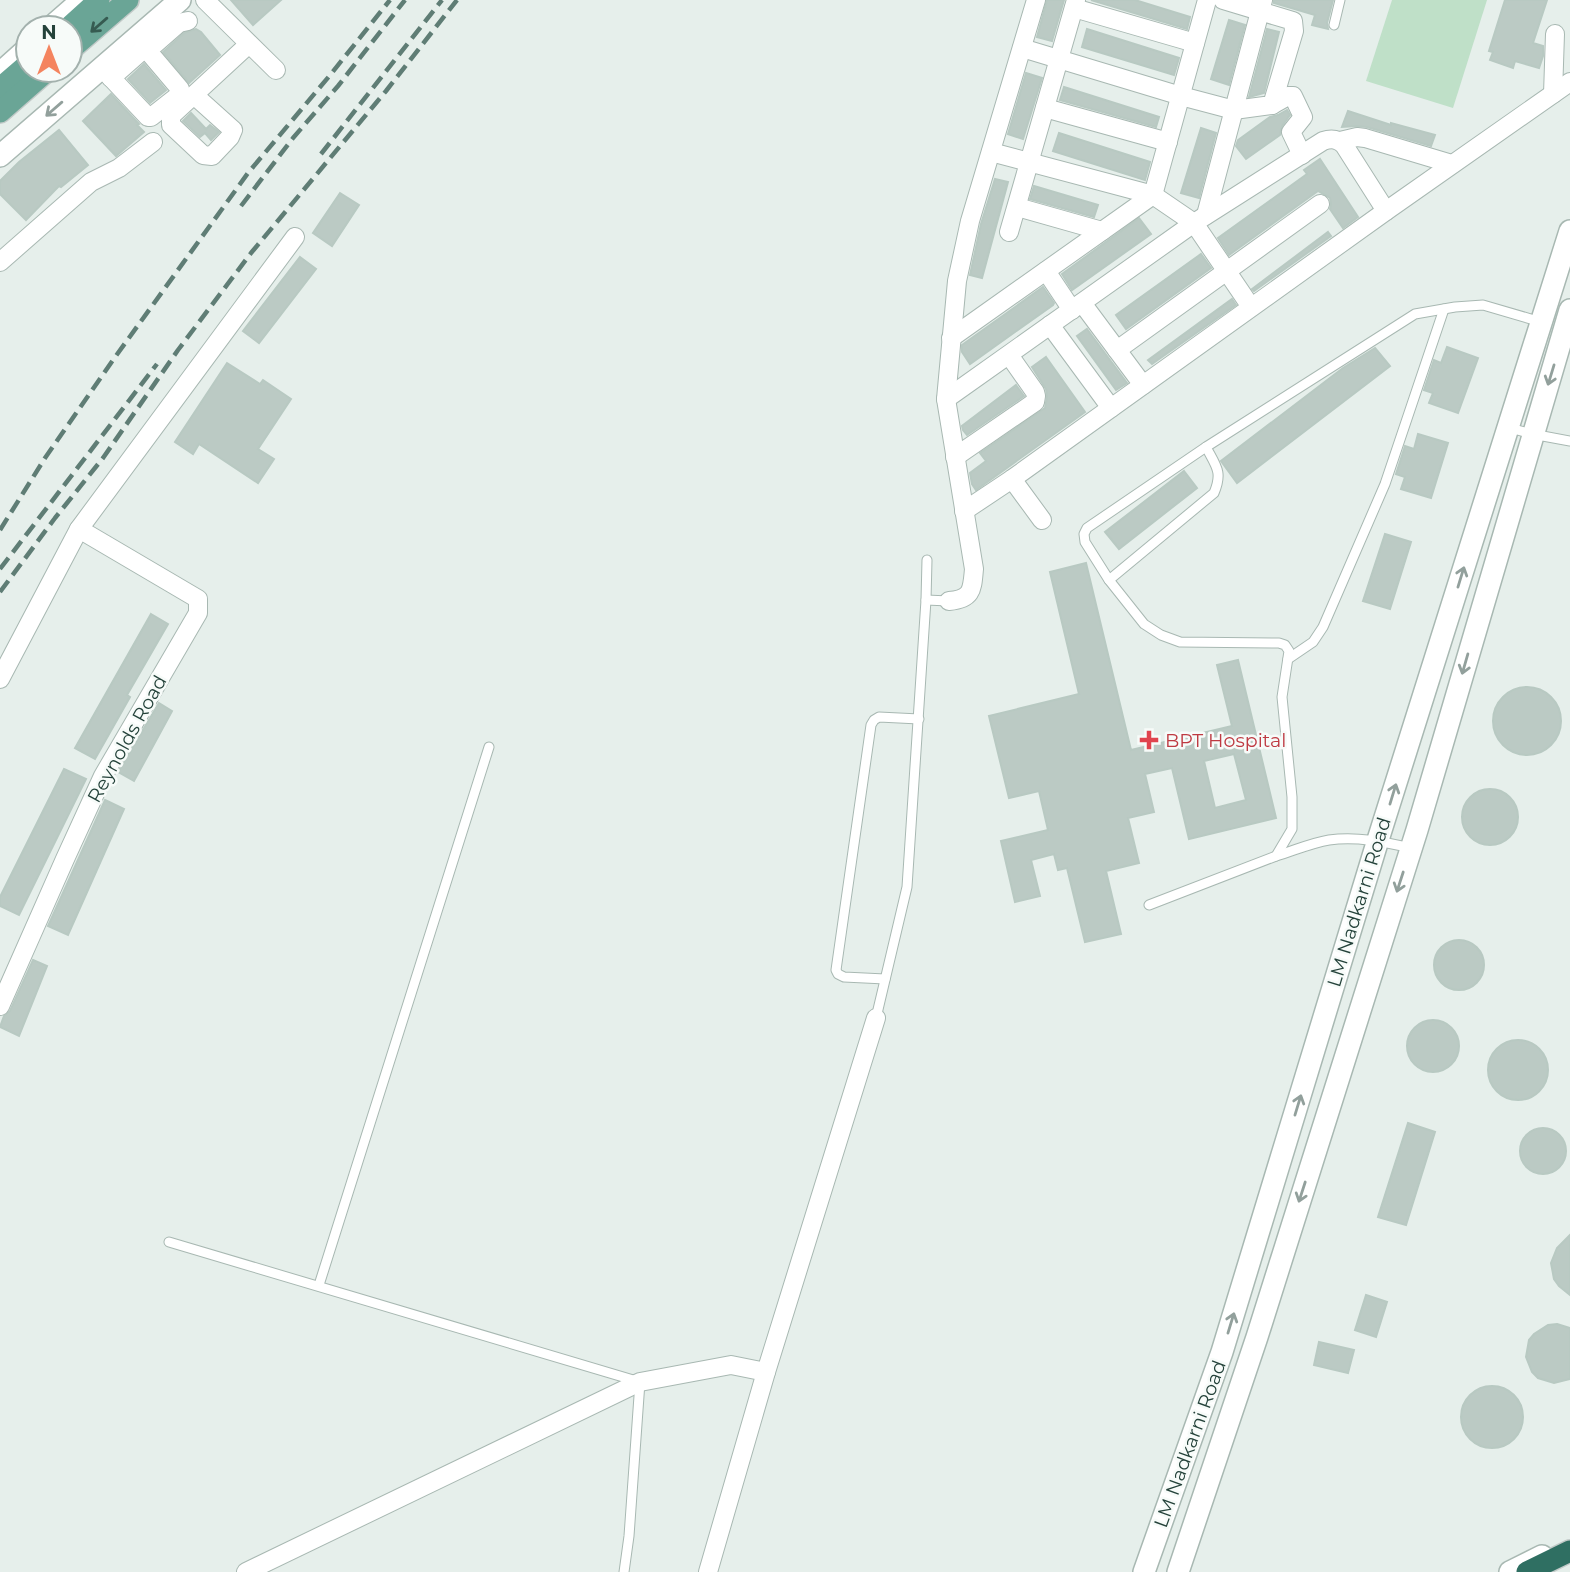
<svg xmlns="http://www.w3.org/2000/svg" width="1570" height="1572" font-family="Montserrat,sans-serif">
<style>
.green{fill:#bfe0c8}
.building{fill:#bbcac4;stroke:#b8c9c2;stroke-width:2;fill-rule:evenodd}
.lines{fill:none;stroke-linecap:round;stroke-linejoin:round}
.service-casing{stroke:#a8b8b2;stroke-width:11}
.minor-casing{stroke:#a8b8b2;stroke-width:20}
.tertiary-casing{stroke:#a8b8b2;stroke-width:24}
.primary-casing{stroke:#c2cac8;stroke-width:24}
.motorway-casing{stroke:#c2cac8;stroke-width:24}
.service{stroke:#fff;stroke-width:9}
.minor{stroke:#fff;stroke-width:18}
.tertiary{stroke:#fff;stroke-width:21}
.primary{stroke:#6aa596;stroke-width:21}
.motorway{stroke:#2f6f62;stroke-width:21}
.rail{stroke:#5f7d75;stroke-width:4.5;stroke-dasharray:14 7;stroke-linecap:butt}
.oneway{stroke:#365b51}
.oneway2{stroke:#92a09c}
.health-dot{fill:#e0444e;stroke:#f7fbf9;stroke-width:2.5}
.labels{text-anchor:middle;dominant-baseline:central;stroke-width:5;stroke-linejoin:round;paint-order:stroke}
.street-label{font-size:19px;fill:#24423a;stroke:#f7fbf9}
.health-label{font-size:19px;fill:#be3a42;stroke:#f7fbf9;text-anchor:start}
</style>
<rect width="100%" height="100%" fill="#e6efeb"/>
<path class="green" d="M 1392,0 L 1487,0 L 1453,108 L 1366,81 Z"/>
<g class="building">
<path d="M 231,0 L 281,0 L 253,25 Z"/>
<path d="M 1047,0 L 1064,0 L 1052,41 L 1037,37 Z"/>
<path d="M 1091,0 L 1135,0 L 1190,17 L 1187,29 Z"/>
<path d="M 1274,0 L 1333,0 L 1327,23 L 1328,29 L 1312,25 L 1315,15 L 1274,3 Z"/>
<path d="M 1505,0 L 1547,0 L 1533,43 L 1543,46 L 1543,56 L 1539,68 L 1515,61 L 1513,68 L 1490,60 L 1493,52 L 1489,51 Z"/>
<path d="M 1229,20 L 1245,25 L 1229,85 L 1211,79 Z"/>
<path d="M 196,29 L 201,32 L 220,55 L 189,83 L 163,52 L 184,33 Z"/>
<path d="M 1087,29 L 1179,58 L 1174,75 L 1082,47 Z"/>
<path d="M 1267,29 L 1279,32 L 1264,93 L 1249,97 Z"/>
<path d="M 144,64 L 166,90 L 150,103 L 128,79 Z"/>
<path d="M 1026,73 L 1042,78 L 1023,139 L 1008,134 Z"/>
<path d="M 1064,87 L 1159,117 L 1156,127 L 1060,100 Z"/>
<path d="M 111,94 L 139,124 L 137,125 L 144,132 L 116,156 L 83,121 Z"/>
<path d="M 1287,110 L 1290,115 L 1282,126 L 1280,135 L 1246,159 L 1236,146 L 1238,140 L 1270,117 L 1278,115 Z"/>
<path d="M 1348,111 L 1391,125 L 1391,123 L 1435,135 L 1431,146 L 1367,127 L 1358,126 L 1342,127 Z"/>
<path d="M 191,113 L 206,129 L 210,125 L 219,132 L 211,140 L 205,133 L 200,137 L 183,121 Z"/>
<path d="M 1201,128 L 1216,133 L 1199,198 L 1181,193 Z"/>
<path d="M 59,130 L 88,165 L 61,187 L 59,186 L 26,220 L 0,194 L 0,181 L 19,162 Z"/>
<path d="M 1059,133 L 1150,162 L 1145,180 L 1053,151 Z"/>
<path d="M 1320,159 L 1358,217 L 1343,228 L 1330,209 L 1331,204 L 1330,198 L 1318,191 L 1229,255 L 1218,238 L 1307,174 L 1304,170 Z"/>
<path d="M 995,179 L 1008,182 L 982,278 L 970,275 L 981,224 Z"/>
<path d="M 1034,186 L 1098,205 L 1094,217 L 1030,199 Z"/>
<path d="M 340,193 L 359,205 L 332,246 L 313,233 Z"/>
<path d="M 1139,218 L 1151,234 L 1072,290 L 1062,274 Z"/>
<path d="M 1328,232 L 1331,236 L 1254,291 L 1252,289 Z"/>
<path d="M 1201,254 L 1211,268 L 1126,329 L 1116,315 Z"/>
<path d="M 300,257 L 316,269 L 259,343 L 243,331 Z"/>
<path d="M 1043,287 L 1054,303 L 1053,305 L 970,364 L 962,352 L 962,345 Z"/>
<path d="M 1232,299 L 1236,305 L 1152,364 L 1148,360 Z"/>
<path d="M 1087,329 L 1127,383 L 1116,390 L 1077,336 Z"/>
<path d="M 1447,347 L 1478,358 L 1458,413 L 1429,403 L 1433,393 L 1424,390 L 1434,360 L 1441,363 Z"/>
<path d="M 1375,348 L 1390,366 L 1237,483 L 1221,461 L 1343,368 Z"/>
<path d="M 1046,357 L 1085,412 L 976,490 L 972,484 L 970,473 L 986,461 L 980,453 L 1045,408 L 1047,397 L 1046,389 L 1032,367 Z"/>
<path d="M 227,363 L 260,384 L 263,380 L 291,399 L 258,449 L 274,459 L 258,483 L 199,444 L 193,454 L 175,442 Z"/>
<path d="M 1016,385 L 1024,396 L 967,435 L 963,430 L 962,426 Z"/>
<path d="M 1418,434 L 1448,443 L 1431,498 L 1401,489 L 1405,477 L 1396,474 L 1405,446 L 1414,449 Z"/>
<path d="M 1184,471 L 1197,488 L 1119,549 L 1105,532 Z"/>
<path d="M 1385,534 L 1411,542 L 1390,609 L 1363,601 Z"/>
<path d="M 1086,563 L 1131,750 L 1232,726 L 1217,665 L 1238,660 L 1276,818 L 1189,839 L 1172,768 L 1145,774 L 1154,812 L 1128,818 L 1139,863 L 1106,871 L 1121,934 L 1085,942 L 1067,868 L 1058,870 L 1054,854 L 1031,860 L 1040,896 L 1015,902 L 1001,841 L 1048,830 L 1039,791 L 1009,798 L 989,716 L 1079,694 L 1050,572 ZM 1234,754 L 1246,800 L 1215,808 L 1204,761 Z"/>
<path d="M 151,614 L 168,624 L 127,695 L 130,697 L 95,759 L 75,748 Z"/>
<circle cx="1527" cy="721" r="34"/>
<path d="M 159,703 L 172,711 L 134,781 L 118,772 Z"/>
<path d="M 64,769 L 86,779 L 19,915 L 0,906 L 0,897 Z"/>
<circle cx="1490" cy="817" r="28"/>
<path d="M 105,800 L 124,809 L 68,935 L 48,926 Z"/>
<circle cx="1459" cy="965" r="25"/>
<path d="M 33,960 L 47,966 L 19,1036 L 0,1027 L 4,1016 L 10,1011 Z"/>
<circle cx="1433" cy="1046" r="26"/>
<circle cx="1518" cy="1070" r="30"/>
<path d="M 1408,1123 L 1435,1132 L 1406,1225 L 1378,1217 Z"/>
<circle cx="1543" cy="1151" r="23"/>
<path d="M 1570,1235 L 1570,1295 L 1559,1286 L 1554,1279 L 1551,1263 L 1557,1248 Z"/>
<path d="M 1366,1295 L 1387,1302 L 1376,1337 L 1355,1330 Z"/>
<path d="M 1557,1324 L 1570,1328 L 1570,1379 L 1554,1383 L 1538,1378 L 1532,1372 L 1526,1357 L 1529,1340 L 1534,1334 L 1548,1325 Z"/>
<path d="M 1319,1342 L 1354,1350 L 1348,1373 L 1314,1365 Z"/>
<circle cx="1492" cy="1417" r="31"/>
</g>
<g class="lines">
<g class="service-casing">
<g id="service">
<path d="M 1334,25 L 1340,0"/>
<path d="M 1510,428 L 1532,434 L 1570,441"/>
<path d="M 1109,580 L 1214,493 C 1223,472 1216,466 1206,447"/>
<path d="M 926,600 L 949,601"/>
<path d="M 1288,659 L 1313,642 L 1323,627 L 1385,484 L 1444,309"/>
<path d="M 1276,856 C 1293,851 1311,843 1329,840 C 1357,836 1384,842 1411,848"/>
<path d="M 1149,905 L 1276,856 L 1292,829 L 1292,797 L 1282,697 L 1289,651 L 1285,645 L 1279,643 L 1180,642 L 1161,635 L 1144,624 L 1109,580 L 1085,542 L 1084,534 L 1087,528 L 1206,447 L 1415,314 L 1455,307 L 1483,305 L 1541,322"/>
<path d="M 885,979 L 844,977 L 838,974 L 836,970 L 871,725 L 874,720 L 879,717 L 919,719"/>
<path d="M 876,1018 L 907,887 L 926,600 L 927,560"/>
<path d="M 169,1242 L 640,1382 L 629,1536 L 624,1572"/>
<path d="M 319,1285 L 489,747"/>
</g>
</g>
<g class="minor-casing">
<g id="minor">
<path d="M 205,0 L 276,70"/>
<path d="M 1074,8 L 1195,43"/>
<path d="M 155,44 L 179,23 L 188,21"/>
<path d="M 1022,48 L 1181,96 L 1234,110 L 1272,105 L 1294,31 L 1293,21 L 1223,0"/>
<path d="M 102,68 L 148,117 L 151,117 L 179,95 L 180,89 L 136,37"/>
<path d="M 111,78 L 145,48"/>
<path d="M 1553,94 L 1555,34"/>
<path d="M 194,95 L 233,130 L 230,137 L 212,156 L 203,155 L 171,125 L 171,116 L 249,44"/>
<path d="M 1272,105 L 1288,96 L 1293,96 L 1303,117 L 1291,132 L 1302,155"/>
<path d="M 1045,108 L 1168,142"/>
<path d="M 1340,141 L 1357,137 L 1365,138 L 1452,164"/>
<path d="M 991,152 L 1153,195 L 1194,223 L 1251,307"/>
<path d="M 1017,207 L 1102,231"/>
<path d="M 1206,215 L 1263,0"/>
<path d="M 1009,232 L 1076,0"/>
<path d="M 0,262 L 91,182 L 119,168 L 153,142"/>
<path d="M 1046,271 L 1072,310"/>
<path d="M 1082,303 L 1143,385"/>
<path d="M 1050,325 L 1111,408"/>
<path d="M 951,338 L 1153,195 L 1207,0"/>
<path d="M 1117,350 L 1320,204"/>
<path d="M 946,399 L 1194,223 L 1323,141 C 1332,138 1338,139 1344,145 L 1386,211"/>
<path d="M 955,457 L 1035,402 L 1036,396 L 1035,392 L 1009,355"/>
<path d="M 1012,479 L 1042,520"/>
<path d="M 964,511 L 1012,479 L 1386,211 L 1570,82"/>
<path d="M 949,601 C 973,599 972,589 974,569 L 946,399 L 957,281 L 970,221 L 1036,0"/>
<path d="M 0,679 L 79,529 L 295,237"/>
<path d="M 0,1006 L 65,859 L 103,776 L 198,613 L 198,599 L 79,529"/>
<path d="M 246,1572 L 640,1382 L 731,1365 L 766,1372"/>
<path d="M 708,1572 L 766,1372 L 876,1018"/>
</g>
</g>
<g class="tertiary-casing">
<g id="tertiary">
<path d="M 50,28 L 82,0"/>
<path d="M 0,73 L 28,48"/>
<path d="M 0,156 L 180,0"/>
<path d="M 1144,1572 L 1222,1352 L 1377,843 L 1570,231"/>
<path d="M 1178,1572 L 1257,1337 L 1417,830 L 1570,310"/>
<path d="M 1510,1572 L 1542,1556"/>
</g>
</g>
<g class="primary-casing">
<g id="primary">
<path d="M 68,28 L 99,0"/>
<path d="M 70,50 L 128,0"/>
<path d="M 0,88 L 28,64"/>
<path d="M 0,112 L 48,70"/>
</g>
</g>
<g class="motorway-casing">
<path id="motorway" d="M 1527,1572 L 1570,1551"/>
</g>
<use href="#service" class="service"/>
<use href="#minor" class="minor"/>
<use href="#tertiary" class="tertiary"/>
<use href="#primary" class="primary"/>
<use href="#motorway" class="motorway"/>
<g class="rail">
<path d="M 321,154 L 442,0"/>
<path d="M 241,206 L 293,138 L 338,86 L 405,0"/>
<path d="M 0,530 L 45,458 L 113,360 L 248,173 L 331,74 L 390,0"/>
<path d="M 0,569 L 157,364"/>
<path d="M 0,592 L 55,518 L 103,458 L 178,350 L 251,253 L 386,91 L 457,0"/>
</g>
</g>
<defs><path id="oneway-shaft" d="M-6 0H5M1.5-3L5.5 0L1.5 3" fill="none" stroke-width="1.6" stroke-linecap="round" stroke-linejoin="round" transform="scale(1.75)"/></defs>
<use class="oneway" href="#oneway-shaft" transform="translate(99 25) rotate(139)"/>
<g class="oneway2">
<use href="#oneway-shaft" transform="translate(54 109) rotate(139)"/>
<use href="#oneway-shaft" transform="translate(1551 375) rotate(107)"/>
<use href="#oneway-shaft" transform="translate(1461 577) rotate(-73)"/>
<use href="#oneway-shaft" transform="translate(1465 664) rotate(106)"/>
<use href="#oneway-shaft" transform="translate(1393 794) rotate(-73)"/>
<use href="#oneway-shaft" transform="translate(1400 882) rotate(108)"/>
<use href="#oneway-shaft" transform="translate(1298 1105) rotate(-73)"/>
<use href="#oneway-shaft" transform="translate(1302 1192) rotate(108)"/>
<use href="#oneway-shaft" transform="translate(1231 1323) rotate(-73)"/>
</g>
<path class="health-dot" d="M1145.5 729.5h7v7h7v7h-7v7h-7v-7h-7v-7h7z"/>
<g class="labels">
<g class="street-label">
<text transform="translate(127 739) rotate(-61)">Reynolds Road</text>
<text transform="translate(1359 902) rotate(-73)">LM Nadkarni Road</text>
<text transform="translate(1190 1444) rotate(-70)">LM Nadkarni Road</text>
</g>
<g class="health-label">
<text x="1165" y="740">BPT Hospital</text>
</g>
</g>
<g transform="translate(49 49)"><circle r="33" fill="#f7fbf9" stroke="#a3b1ad" stroke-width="2"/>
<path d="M0-5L12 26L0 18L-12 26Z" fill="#f4845f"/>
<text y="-10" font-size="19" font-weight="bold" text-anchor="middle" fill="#24423a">N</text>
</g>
</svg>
